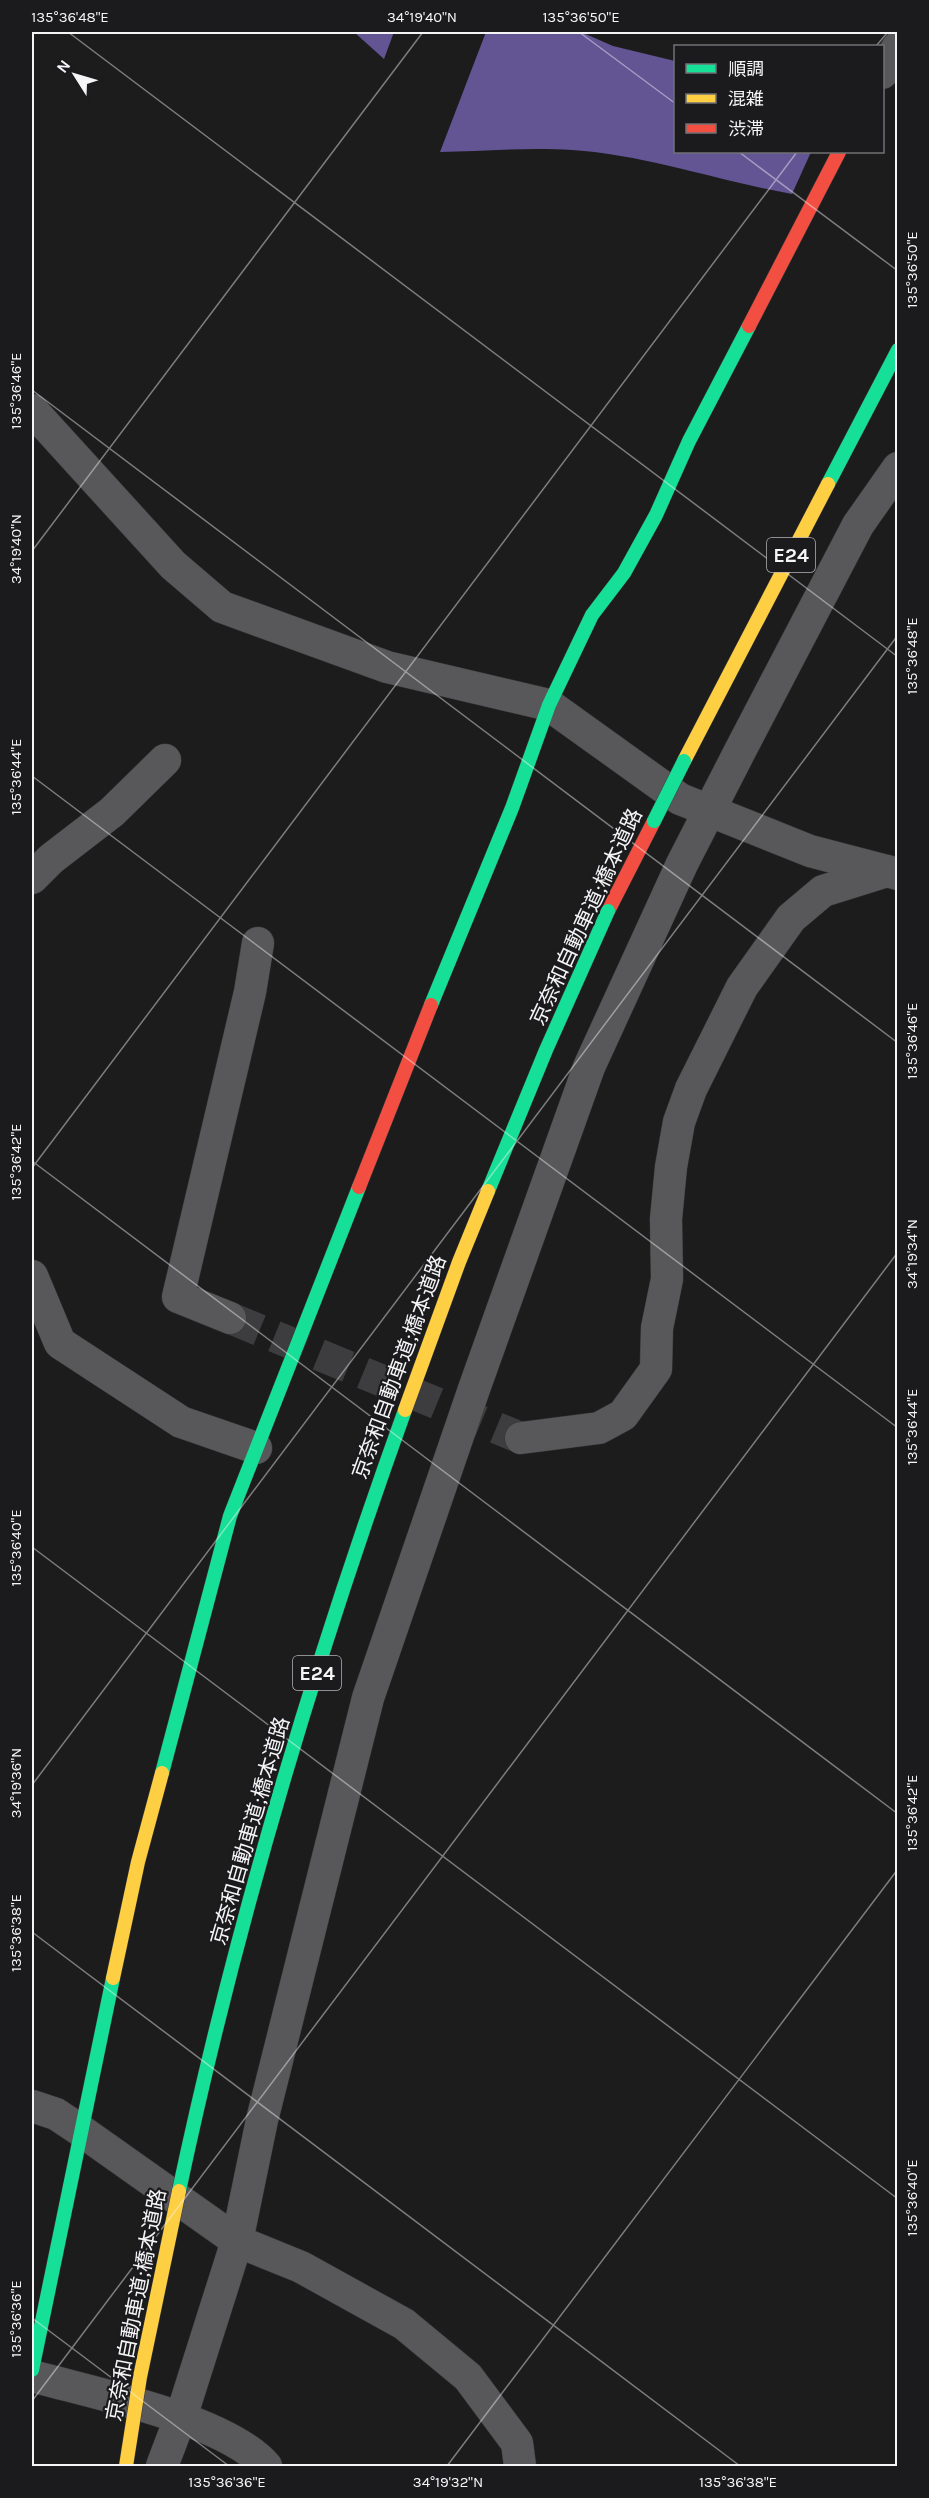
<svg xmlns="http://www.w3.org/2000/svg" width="929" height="2498" font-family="Karla,'Noto Sans JP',sans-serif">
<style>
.water{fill:#635494}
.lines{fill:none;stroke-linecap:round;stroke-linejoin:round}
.street-tunnel{stroke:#3d3c3e;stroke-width:32;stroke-dasharray:32 16;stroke-linecap:butt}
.street-casing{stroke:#39393a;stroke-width:33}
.fast-casing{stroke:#39393a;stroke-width:15}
.slow-casing{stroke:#39393a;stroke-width:15}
.jam-casing{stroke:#39393a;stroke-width:15}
.street{stroke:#58585a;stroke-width:32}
.fast{stroke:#16e098;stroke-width:14}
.slow{stroke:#ffcf43;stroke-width:14}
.jam{stroke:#f24e42;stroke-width:14}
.fast-bridge-casing{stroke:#39393a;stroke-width:15;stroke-linecap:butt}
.slow-bridge-casing{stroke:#39393a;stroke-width:15;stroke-linecap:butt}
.fast-bridge{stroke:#16e098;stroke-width:14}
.slow-bridge{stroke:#ffcf43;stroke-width:14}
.ticks{fill:none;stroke:#f5f4f7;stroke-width:1.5;stroke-opacity:0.45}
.labels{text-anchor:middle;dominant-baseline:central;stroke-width:4.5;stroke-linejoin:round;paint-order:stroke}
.shield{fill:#1b1b1e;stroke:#b4b3b6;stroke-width:1.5}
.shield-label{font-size:20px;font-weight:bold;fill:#f5f4f7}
.street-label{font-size:21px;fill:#f5f4f7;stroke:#1b1b1e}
.neatline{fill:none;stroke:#f5f4f7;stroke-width:2}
.ticks-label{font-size:15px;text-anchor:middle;fill:#f5f4f7}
</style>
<rect width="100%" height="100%" fill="#1c1c1d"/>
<g class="water">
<path d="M 354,32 L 394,32 L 384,59 Z"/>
<path d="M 486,32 L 581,32 L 613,46 L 675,61 L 676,152 L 811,152 L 792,194 C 718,181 647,155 572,150 C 531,147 482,151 440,152 Z"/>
</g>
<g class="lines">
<path class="street-tunnel" d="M 230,1318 L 521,1438"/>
<g class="street-casing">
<g id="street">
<path d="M 882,73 L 898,47"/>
<path d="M 32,410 L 173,565 L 222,607 L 387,667 L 549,705 L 680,799 L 810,851 L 898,874"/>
<path d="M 32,878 L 51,859 L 112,812 L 165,760"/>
<path d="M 32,1276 L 60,1343 L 181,1422 L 256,1448"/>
<path d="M 230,1318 L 178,1297 L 250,992 L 258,943"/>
<path d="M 521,1438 L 599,1428 L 623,1415 L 656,1369 L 657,1328 L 667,1279 L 666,1219 L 671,1167 L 679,1122 L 691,1089 L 742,987 L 791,918 L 823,891 L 887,871"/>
<path d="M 32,2106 L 56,2114 L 80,2130 L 237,2241 L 301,2267 L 404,2324 L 468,2377 L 517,2443 L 520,2466"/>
<path d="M 32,2376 C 93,2393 225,2419 266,2466"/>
<path d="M 162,2466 L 184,2408 L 237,2241 L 262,2120 L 368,1698 L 474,1389 L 589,1067 L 682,864 L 742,747 L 858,525 L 898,468"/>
</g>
</g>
<g class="fast-casing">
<g id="fast">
<path d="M 828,484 L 898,350"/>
<path d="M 431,1005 L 512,808 L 549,705 L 592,615 L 624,573 L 656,515 L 689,441 L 749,326"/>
<path d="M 162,1773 L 230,1516 L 359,1187"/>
<path d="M 32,2370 L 113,1978"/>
</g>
</g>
<g class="slow-casing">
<g id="slow">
<path d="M 684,761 L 828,484"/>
<path d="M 113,1978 L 138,1862 L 162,1773"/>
</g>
</g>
<g class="jam-casing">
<g id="jam">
<path d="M 749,326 L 839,152"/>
<path d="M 608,911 L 654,821"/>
<path d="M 359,1187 L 431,1005"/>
</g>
</g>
<use href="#street" class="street"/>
<use href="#fast" class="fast"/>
<use href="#slow" class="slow"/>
<use href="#jam" class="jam"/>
<g class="fast-bridge-casing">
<g id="fast-bridge">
<path d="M 654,821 L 684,761"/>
<path d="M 488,1191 L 546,1050 L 608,911"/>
<path d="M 179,2191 C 235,1927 314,1663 405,1410"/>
</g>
</g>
<g class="slow-bridge-casing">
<g id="slow-bridge">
<path d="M 405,1410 L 459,1262 L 488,1191"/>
<path d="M 126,2466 L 140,2377 L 179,2191"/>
</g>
</g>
<use href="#fast-bridge" class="fast-bridge"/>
<use href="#slow-bridge" class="slow-bridge"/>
</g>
<path class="ticks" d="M 68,32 L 898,657M 579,32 L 676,104M 876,46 L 888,32M 739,152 L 898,271M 32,390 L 898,1043M 32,551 L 423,32M 32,776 L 898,1428M 32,1161 L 898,1814M 32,1168 L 797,152M 32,1547 L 898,2199M 32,1785 L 898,635M 32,1932 L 740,2466M 32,2318 L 229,2466M 32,2401 L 898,1252M 447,2466 L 898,1869"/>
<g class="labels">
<g class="shield">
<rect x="767" y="538" width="48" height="34" rx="4.5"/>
<rect x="293" y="1656" width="48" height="34" rx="4.5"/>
</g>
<g class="shield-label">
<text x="791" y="555">E24</text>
<text x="317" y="1673">E24</text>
</g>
<g class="street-label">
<text transform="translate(586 917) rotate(-65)">京奈和自動車道;橋本道路</text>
<text transform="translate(399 1367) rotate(-70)">京奈和自動車道;橋本道路</text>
<text transform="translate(250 1831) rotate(-74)">京奈和自動車道;橋本道路</text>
<text transform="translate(136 2305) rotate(-79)">京奈和自動車道;橋本道路</text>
</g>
</g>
<rect width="929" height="2498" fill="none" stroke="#1b1b1e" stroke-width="66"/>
<rect x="674" y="45" width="210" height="108" fill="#1b1b1e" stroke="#727275" stroke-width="1.5"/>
<rect x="686" y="64" width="30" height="9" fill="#16e098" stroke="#727275" stroke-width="1.5"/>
<text x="728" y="75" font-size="18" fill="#f5f4f7">順調</text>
<rect x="686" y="94" width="30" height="9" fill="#ffcf43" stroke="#727275" stroke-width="1.5"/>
<text x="728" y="105" font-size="18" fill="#f5f4f7">混雑</text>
<rect x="686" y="124" width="30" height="9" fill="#f24e42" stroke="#727275" stroke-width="1.5"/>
<text x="728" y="135" font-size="18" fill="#f5f4f7">渋滞</text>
<g transform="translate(75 75) rotate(307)" stroke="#1b1b1e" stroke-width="4.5" paint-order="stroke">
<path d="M0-4.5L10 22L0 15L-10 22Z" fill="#f5f4f7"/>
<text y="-9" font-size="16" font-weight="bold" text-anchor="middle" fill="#f5f4f7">N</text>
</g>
<rect x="33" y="33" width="863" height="2432" class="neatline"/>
<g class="ticks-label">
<text x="70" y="22">135°36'48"E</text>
<text x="422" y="22">34°19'40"N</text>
<text x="581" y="22">135°36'50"E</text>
<text transform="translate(912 270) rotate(-90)" y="5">135°36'50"E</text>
<text transform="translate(16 391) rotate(-90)" y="5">135°36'46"E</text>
<text transform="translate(16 549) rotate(-90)" y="5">34°19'40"N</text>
<text transform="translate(912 656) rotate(-90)" y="5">135°36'48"E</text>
<text transform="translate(16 777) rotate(-90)" y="5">135°36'44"E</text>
<text transform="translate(912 1041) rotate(-90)" y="5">135°36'46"E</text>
<text transform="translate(16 1162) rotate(-90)" y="5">135°36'42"E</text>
<text transform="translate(912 1254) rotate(-90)" y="5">34°19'34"N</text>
<text transform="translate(912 1427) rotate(-90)" y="5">135°36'44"E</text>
<text transform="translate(16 1548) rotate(-90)" y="5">135°36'40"E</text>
<text transform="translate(16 1783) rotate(-90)" y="5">34°19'36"N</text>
<text transform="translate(912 1813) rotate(-90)" y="5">135°36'42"E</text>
<text transform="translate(16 1933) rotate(-90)" y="5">135°36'38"E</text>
<text transform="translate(912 2198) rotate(-90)" y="5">135°36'40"E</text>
<text transform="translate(16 2319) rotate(-90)" y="5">135°36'36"E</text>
<text x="227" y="2487">135°36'36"E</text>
<text x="448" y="2487">34°19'32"N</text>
<text x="738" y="2487">135°36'38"E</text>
</g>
</svg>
